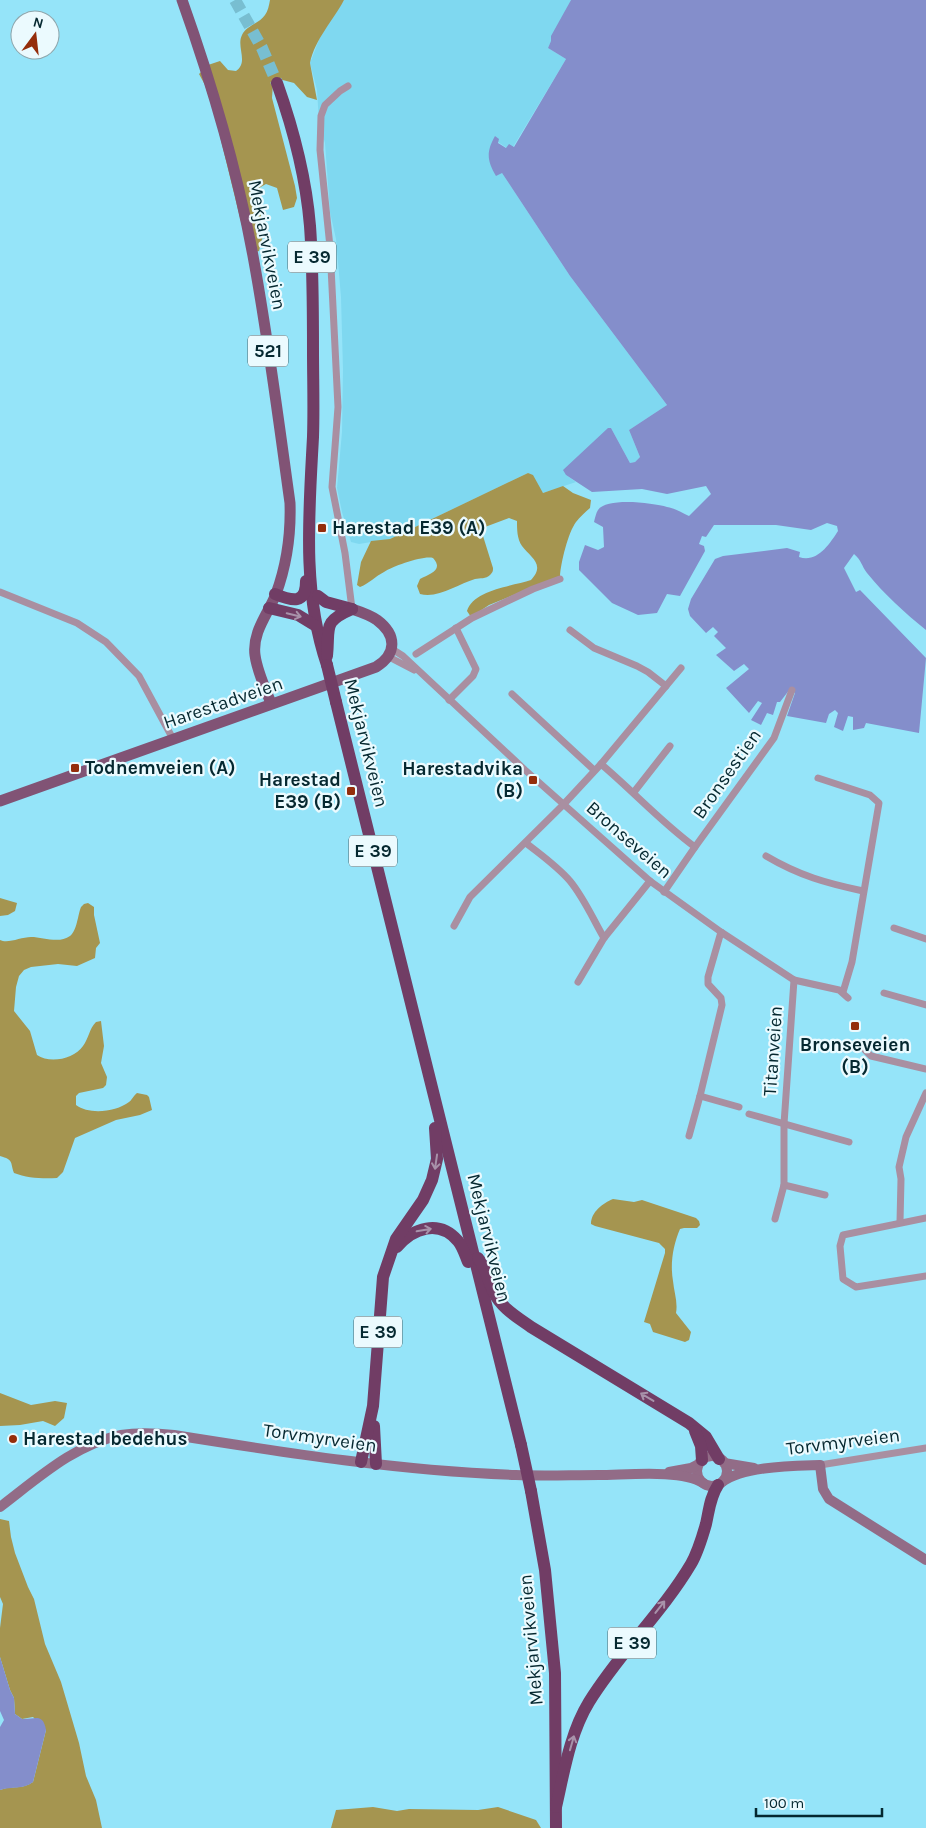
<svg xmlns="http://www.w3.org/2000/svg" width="926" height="1828" font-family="Karla,sans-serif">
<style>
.built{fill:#7fd8f0}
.forest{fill:#a59550}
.water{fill:#848ecb}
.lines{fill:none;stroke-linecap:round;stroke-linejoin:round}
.highway-tunnel{stroke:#78bed1;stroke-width:12;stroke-dasharray:12 6;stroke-linecap:butt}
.street{stroke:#a98fa1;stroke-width:7}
.secondary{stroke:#926c87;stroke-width:10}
.primary{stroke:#815375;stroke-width:11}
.highway{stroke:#713d65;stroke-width:12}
.highway-bridge{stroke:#713d65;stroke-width:12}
.oneway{stroke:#a892aa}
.poi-dot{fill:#942d0b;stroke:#ebfafe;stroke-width:2}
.labels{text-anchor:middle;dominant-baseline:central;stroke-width:4.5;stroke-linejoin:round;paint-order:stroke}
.shield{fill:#ebfafe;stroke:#4a676e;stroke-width:1}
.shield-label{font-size:18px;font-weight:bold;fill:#052830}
.street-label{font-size:19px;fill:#052830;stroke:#ebfafe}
.poi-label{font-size:19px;font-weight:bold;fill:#052830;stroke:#ebfafe;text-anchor:start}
</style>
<rect width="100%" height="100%" fill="#95e4f9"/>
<path class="built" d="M 344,0 L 571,0 L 548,48 L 566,59 L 513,147 L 507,148 L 498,142 L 495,136 L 502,173 L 570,276 L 667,405 L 629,430 L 640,457 L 635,462 L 630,463 L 611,428 L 566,475 L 576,482 L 543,493 L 528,473 L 390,539 L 359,544 L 351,542 L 342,512 L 337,488 L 342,432 L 343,370 L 341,297 L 336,239 L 330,212 L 325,143 L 319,123 L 317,90 L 310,63 L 320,37 Z"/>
<g class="forest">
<path d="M 270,0 L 344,0 C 333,21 315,39 310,63 L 317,100 L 307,97 L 294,83 L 279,79 L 273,83 L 272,98 L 295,186 L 297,198 L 294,207 L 283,210 L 277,188 L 266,184 L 259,188 L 258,200 L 264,232 L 259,251 L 255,252 L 244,234 L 215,116 L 205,85 L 199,74 L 208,65 L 220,61 L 228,70 L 236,71 C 249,62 236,47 242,35 C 246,26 260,23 265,15 C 268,11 269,5 270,0 Z"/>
<path d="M 528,473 L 533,475 L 543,493 L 563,486 L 573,493 L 591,500 L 590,508 C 585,512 580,517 576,522 C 568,533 561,562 560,576 L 489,605 L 471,617 L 467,611 C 473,590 513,586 531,580 C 546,564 530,557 522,546 C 517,539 517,529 517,521 L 509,518 L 485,527 L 483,536 L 493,568 C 493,571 493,572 490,575 C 486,579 480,578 475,579 C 458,584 438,599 420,594 L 417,586 L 420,579 C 430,574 444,570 433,558 C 424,555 393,566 384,572 C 376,576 368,584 360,587 L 357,585 L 361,562 L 371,541 L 390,539 Z"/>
<path d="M 0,898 L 17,903 L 15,911 L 8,915 L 0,916 Z"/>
<path d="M 88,903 L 94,907 L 94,915 L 100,943 L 96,948 L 95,958 L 77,966 L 58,964 L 31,967 L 24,970 L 19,976 L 16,987 L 14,1011 L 30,1031 L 37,1055 C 50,1064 74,1059 83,1046 C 89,1038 89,1029 96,1022 L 101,1021 L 104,1046 L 101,1063 L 107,1077 L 106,1085 L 103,1088 L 79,1093 L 76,1096 L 76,1105 C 89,1115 116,1112 129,1102 C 132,1100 133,1096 137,1093 L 147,1095 L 149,1097 L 152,1110 L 140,1115 L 116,1120 L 75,1138 L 63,1172 L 57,1178 C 43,1179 27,1178 14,1173 C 10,1162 14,1160 0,1156 L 0,940 C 8,944 21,937 31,937 C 43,937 59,944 70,936 C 77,931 78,914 81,907 L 84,904 Z"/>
<path d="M 613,1199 L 634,1202 L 642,1200 L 696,1218 L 699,1221 L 700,1225 L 697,1228 L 684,1228 L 680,1229 C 673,1245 670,1264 673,1281 C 674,1292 678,1302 676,1313 L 691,1332 L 689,1340 L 685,1342 L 653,1332 L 650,1324 L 644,1322 L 665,1253 L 665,1249 L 659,1243 L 595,1226 L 591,1224 C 591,1212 603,1203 613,1199 Z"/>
<path d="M 0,1393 L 31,1405 L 55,1401 L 67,1403 L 64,1418 L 55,1426 L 43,1421 L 20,1425 L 0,1426 Z"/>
<path d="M 0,1519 L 9,1521 L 11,1537 L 15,1553 L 28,1587 L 34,1599 L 45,1644 L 61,1682 L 79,1743 L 86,1776 L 96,1800 L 102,1828 L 0,1828 L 0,1790 C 13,1785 21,1790 33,1782 L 46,1730 L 33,1717 L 22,1719 L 15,1714 L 14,1698 L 10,1690 L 0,1657 L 0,1628 L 3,1604 L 0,1597 Z"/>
<path d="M 373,1807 L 397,1811 L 409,1809 L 478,1810 L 498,1807 L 536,1820 L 541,1828 L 331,1828 L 336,1810 Z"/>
</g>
<g class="water">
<path d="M 571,0 L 926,0 L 926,630 C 905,613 884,594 867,573 C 861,565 862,561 854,554 L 844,568 L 856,592 L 860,590 L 926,658 L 919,733 L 866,723 L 864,728 L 853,730 L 853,717 L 848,716 L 843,731 L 834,727 L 838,713 L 835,710 L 829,714 L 826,723 L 787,716 L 795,693 L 790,689 L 780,702 L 777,702 L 773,715 L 767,713 L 761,725 L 751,720 L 762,703 L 758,701 L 749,713 L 726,688 L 749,669 L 744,664 L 734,671 L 716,655 L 726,648 L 714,636 L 718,632 L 713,627 L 706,633 L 690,616 L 688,609 L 691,599 L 715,559 L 723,556 L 787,548 L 800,552 L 799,557 C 817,563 829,545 838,531 L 837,526 L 827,523 L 811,530 L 776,525 L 714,525 L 706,537 L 702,536 L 699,544 L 704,546 L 705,551 L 680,596 L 667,594 L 657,613 L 638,615 L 612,603 L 579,570 L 579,562 L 585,545 L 598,550 L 604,547 L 603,527 L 594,522 C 595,518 596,513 598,510 C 607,497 653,503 667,507 C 675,508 682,513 689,516 L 711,494 L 706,486 L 667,494 L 642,489 L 592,492 L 566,475 L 563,470 L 608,428 L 611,428 L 630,463 L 635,462 L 640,457 L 629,430 L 667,405 L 570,276 L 502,173 L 496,176 C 487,161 486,152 495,136 L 499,139 L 498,143 L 506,148 L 509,144 L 514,147 L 566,59 L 548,48 L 551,41 L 551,36 Z"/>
<path d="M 0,1657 L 10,1690 L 14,1698 L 15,1714 L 22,1719 C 34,1720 43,1712 46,1730 L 33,1782 C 23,1790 12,1786 0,1790 L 0,1727 L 4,1720 L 0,1711 Z"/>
</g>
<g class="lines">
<path class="highway-tunnel" d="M 235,0 L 262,48 L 277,83"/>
<g class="street">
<path d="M 348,86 L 340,91 L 325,105 L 321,116 L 320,150 L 330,247 L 338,407 L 332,487 L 345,553 L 352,609"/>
<path d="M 0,592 L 77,623 L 106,642 L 139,676 L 173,739"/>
<path d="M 570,630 L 594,648 L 637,666 L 648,672 L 666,686"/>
<path d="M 392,649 L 403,656 L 525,770 L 650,881 L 721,932 L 794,980 L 839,990 L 848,998"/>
<path d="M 416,654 L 472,618 L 533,589 L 560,579"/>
<path d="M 389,657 L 414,670"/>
<path d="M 512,694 L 594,770"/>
<path d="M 449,700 L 473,676 L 476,669 L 456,628"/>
<path d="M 601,764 C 633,791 661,822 695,847"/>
<path d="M 818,778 L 870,795 L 879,803 L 852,962 L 843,992"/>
<path d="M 634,792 L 670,746"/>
<path d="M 526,843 C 541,855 557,866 570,881 C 584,898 593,919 604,938"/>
<path d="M 766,856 C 800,876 826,883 863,891"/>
<path d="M 664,892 L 695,847 L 774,738 L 792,690"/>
<path d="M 454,926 L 470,897 L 563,805 L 601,764 L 681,668"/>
<path d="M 894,928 L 926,939"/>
<path d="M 578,982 L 604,938 L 650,881"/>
<path d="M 884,993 L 926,1005"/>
<path d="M 865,1050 L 871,1056 L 926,1069"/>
<path d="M 700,1096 L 739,1107"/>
<path d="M 749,1114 L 849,1142"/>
<path d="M 689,1136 L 700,1096 L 722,1005 L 721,998 L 708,984 L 708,977 L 721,932"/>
<path d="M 784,1185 L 825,1195"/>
<path d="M 926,1218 L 843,1235 L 840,1246 L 843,1279 L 856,1287 L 926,1276"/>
<path d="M 775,1219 L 784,1185 L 784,1124 L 794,980"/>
<path d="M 900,1222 L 901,1179 L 899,1167 L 906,1137 L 926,1093"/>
<path d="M 820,1465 L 926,1448"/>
</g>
<g class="secondary">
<circle cx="712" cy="1471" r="15"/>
<path d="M 724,1463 L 754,1468"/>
<path d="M 669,1472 L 691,1468 L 699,1464"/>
<path d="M 722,1482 C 744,1466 793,1466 820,1465 L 823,1489 L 829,1499 L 926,1560"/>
<path d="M 0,1507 C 37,1479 75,1444 121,1435 C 138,1432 157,1433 174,1435 C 287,1453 401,1471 516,1475 C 544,1476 571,1475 599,1475 C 626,1475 681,1469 703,1483"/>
</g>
<g class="primary">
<path d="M 182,0 C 213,87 239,176 255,267 C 269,345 279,424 290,503 C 291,534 287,564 276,594 C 268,614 252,632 255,655 C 257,671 265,688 271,703"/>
<path d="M 0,801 L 376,667 C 397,654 397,635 377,620 C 370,615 361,612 352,609"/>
</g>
<g class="highway">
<path d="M 277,83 C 293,128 306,177 310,226 C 313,267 313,309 313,350 C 313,379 314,408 313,437 C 309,513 302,592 327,665"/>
<path d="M 275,594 C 292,601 306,605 306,581"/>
<path d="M 318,596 L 326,602 L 352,609"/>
<path d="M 269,608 L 298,615 L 316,626"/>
<path d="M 327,656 C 330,627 322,622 352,609"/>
<path d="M 336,702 L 521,1445"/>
<path d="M 397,1247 C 413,1228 439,1219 458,1241 C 463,1247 465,1255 468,1262"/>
<path d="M 478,1258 C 486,1268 488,1280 493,1291 C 501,1308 517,1317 531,1327 L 689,1423 L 706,1437 L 719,1459"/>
<path d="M 374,1426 L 376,1464"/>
<path d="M 695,1431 L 701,1446 L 702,1460"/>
<path d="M 361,1462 L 373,1406 L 383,1277 L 396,1239 L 423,1200 L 432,1180 L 437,1159 L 435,1128"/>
<path d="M 531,1491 L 545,1570 L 555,1673 L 556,1828"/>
<path d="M 556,1807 C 564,1772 570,1733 589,1702 C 619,1653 662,1613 691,1564 C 698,1552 702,1538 706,1524 C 709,1511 710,1497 718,1485"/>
</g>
<g class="highway-bridge">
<path d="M 327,665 L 336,702"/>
<path d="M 521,1445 L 531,1491"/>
</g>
</g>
<defs><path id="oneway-shaft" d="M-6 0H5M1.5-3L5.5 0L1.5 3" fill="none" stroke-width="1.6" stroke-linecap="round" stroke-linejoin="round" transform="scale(1.25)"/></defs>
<g class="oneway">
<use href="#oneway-shaft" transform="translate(294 615) rotate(14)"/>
<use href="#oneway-shaft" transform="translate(436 1162) rotate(98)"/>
<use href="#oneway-shaft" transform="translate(424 1230) rotate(-10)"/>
<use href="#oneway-shaft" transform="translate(647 1397) rotate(-149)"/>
<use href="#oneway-shaft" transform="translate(660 1607) rotate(-52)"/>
<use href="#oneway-shaft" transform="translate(572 1743) rotate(-74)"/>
</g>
<g class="poi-dot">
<rect x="317" y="523" width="10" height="10" rx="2.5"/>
<rect x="70" y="763" width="10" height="10" rx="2.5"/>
<rect x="528" y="775" width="10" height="10" rx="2.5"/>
<rect x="346" y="786" width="10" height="10" rx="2.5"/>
<rect x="850" y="1021" width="10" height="10" rx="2.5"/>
<circle cx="13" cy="1439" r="5"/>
</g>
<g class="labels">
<g class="shield">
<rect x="288" y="241.5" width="48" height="31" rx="4"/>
<rect x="248" y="335.5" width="40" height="31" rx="4"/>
<rect x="349" y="835.5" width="48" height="31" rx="4"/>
<rect x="354" y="1316.5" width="48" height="31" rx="4"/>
<rect x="608" y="1627.5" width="48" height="31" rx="4"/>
</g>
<g class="shield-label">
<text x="312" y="257">E 39</text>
<text x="268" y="351">521</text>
<text x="373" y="851">E 39</text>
<text x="378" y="1332">E 39</text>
<text x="632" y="1643">E 39</text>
</g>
<g class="street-label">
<text transform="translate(267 245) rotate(79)">Mekjarvikveien</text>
<text transform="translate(223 703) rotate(-19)">Harestadveien</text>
<text transform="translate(366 743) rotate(76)">Mekjarvikveien</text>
<text transform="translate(727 774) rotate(-55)">Bronsestien</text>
<text transform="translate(629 840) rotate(41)">Bronseveien</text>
<text transform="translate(773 1051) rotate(-86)">Titanveien</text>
<text transform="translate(489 1238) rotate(76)">Mekjarvikveien</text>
<text transform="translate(320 1438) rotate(8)">Torvmyrveien</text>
<text transform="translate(843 1442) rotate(-7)">Torvmyrveien</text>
<text transform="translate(531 1640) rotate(-95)">Mekjarvikveien</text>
</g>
<g class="poi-label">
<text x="332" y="528">Harestad E39 (A)</text>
<text x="85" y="768">Todnemveien (A)</text>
<text x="523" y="769" text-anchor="end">Harestadvika<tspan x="523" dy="22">(B)</tspan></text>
<text x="341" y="780" text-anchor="end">Harestad<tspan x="341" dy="22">E39 (B)</tspan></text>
<text x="855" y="1045" text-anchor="middle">Bronseveien<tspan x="855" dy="22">(B)</tspan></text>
<text x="23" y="1439">Harestad bedehus</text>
</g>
</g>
<g transform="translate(35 35) rotate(15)"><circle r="24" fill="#ebfafe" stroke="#8fa6ac"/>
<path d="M0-4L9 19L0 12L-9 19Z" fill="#942d0b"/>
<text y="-8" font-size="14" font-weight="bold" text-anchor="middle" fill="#052830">N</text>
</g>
<path d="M756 1808v8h126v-8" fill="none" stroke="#052830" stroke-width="2.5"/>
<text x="764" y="1808" font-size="15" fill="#052830" stroke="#ebfafe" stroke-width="4" paint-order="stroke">100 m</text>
</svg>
